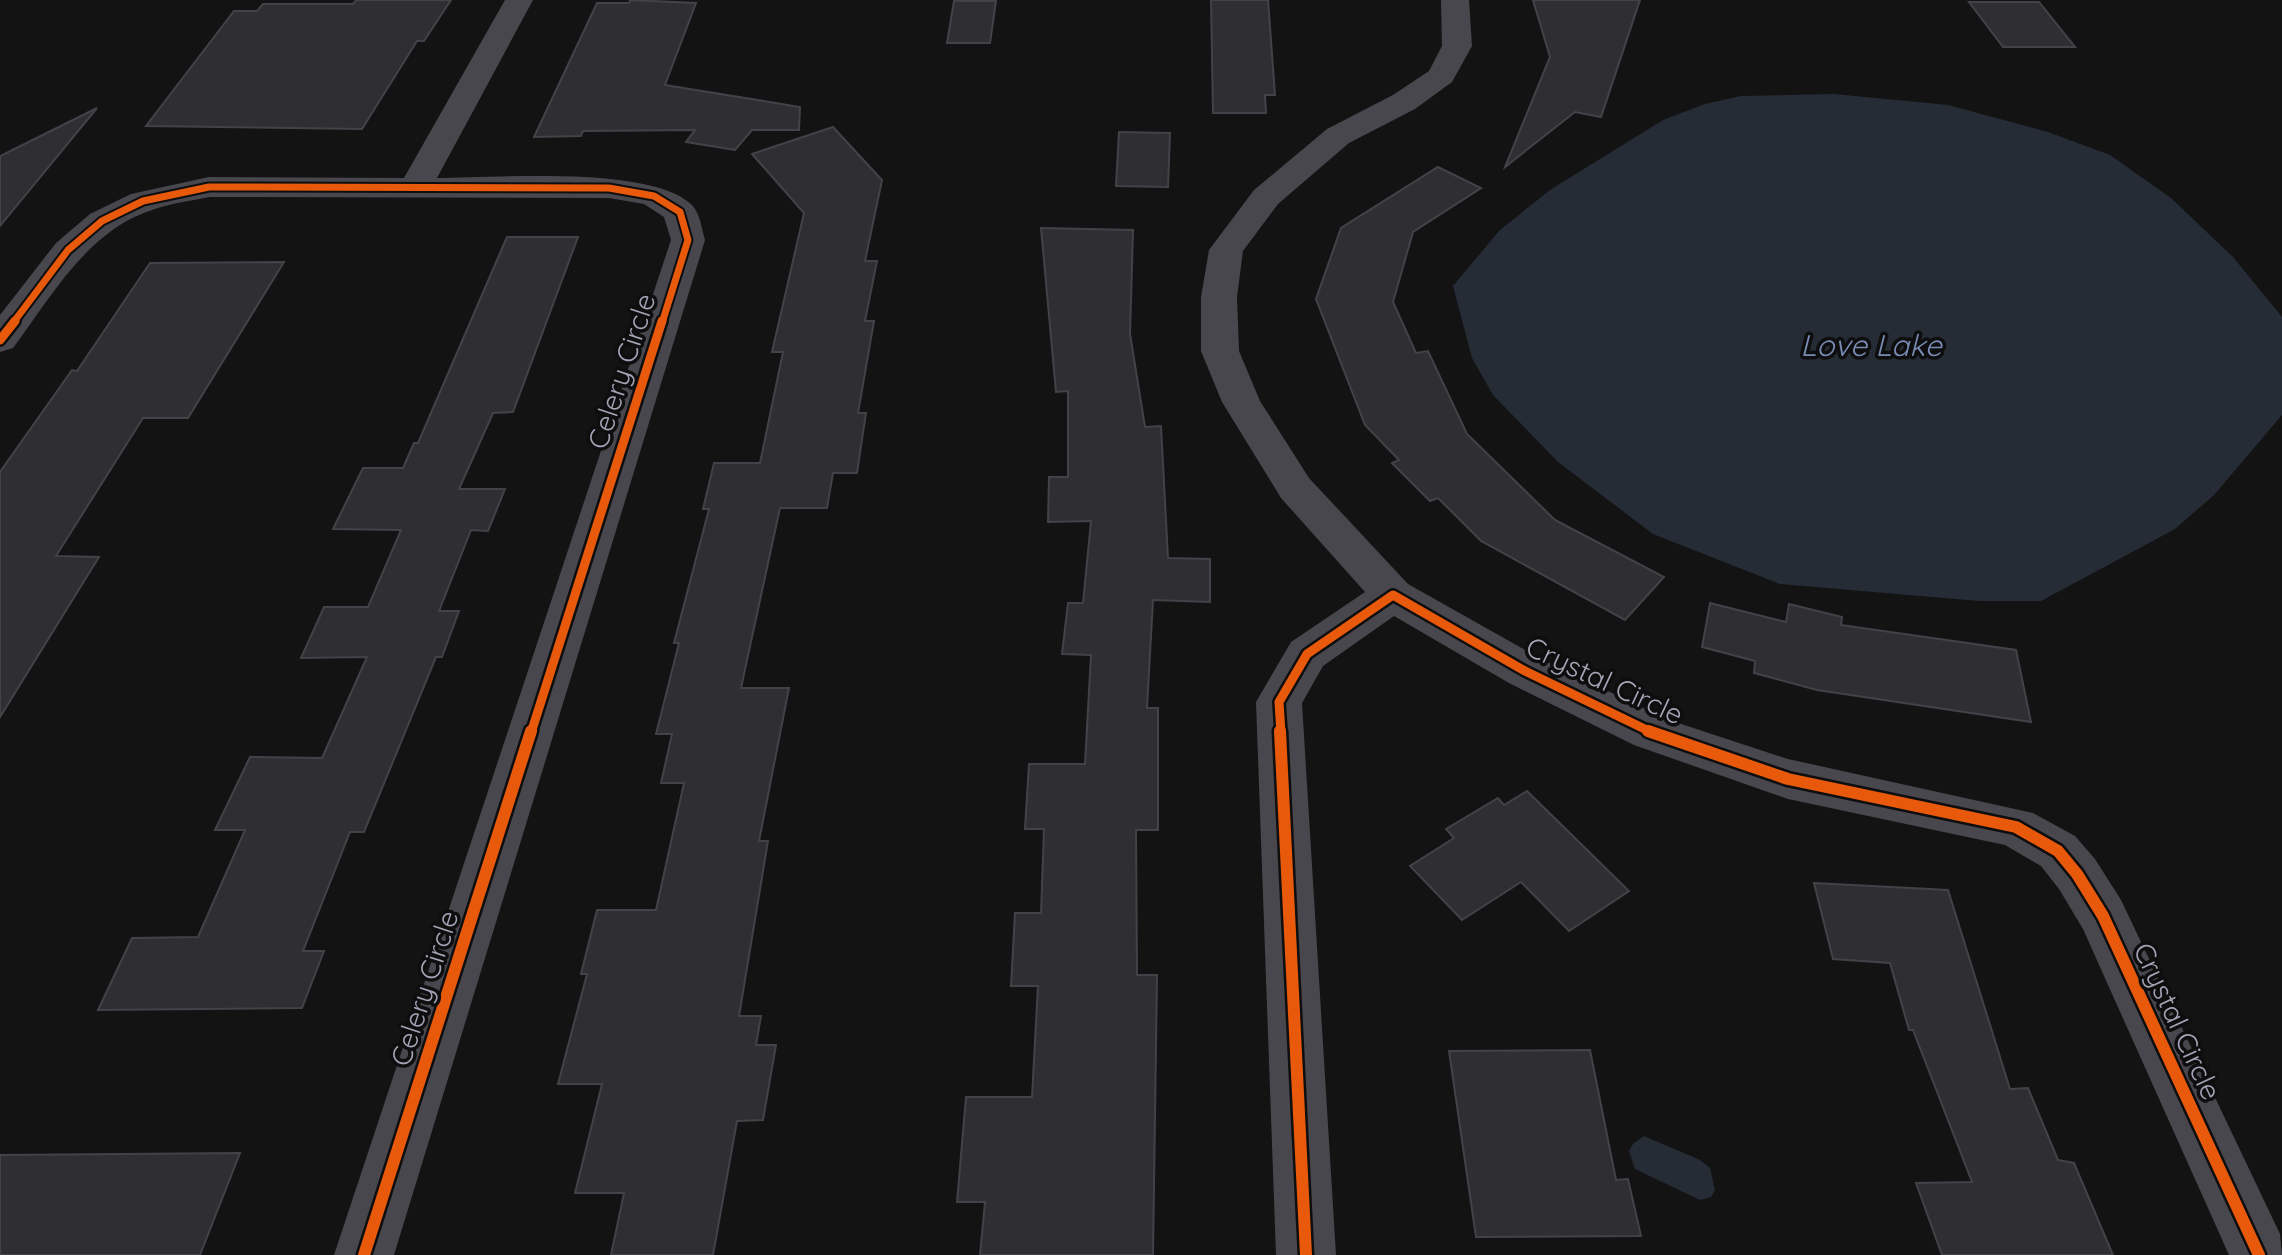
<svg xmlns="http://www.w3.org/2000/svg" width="2282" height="1255" font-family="Quicksand,sans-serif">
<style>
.water{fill:#262c36}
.building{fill:#2f2f32;stroke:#424348;stroke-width:2}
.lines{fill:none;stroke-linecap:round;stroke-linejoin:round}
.minor{fill:#48474d;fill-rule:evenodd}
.cycleway-far2-casing{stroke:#0e0e0f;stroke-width:11}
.cycleway-far1-casing{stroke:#0e0e0f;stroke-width:14}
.cycleway-casing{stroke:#0e0e0f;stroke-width:17}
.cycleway-far2{stroke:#e8590c;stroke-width:7}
.cycleway-far1{stroke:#e8590c;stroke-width:9}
.cycleway{stroke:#e8590c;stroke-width:12}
.labels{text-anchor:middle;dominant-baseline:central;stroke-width:7;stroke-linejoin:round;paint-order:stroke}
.street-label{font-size:28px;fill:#a3a5b6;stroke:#0e0e0f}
.water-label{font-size:30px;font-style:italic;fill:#788cb3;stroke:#0e0e0f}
</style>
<rect width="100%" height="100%" fill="#131314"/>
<g class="water">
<path d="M 1834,94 L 1948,105 L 2048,132 L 2110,155 L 2171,198 L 2233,257 L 2282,317 L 2282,415 L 2214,495 L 2175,529 L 2041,601 L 1979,601 L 1780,584 L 1653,534 L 1558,462 L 1493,395 L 1472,358 L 1453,286 L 1500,230 L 1550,190 L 1663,120 L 1705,104 L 1741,96 Z"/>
<path d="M 1644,1136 L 1700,1160 L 1710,1168 L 1715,1190 L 1711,1197 L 1700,1200 L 1635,1169 L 1629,1151 L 1633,1144 Z"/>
</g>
<g class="building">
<path d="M 356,0 L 451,0 L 424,41 L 417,41 L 362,129 L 146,126 L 234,11 L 257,11 L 263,4 L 353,4 Z"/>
<path d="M 630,0 L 696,3 L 665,85 L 800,107 L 799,130 L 752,130 L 735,150 L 686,142 L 695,130 L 583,131 L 581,136 L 534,137 L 597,3 L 629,3 Z"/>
<path d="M 1211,0 L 1268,0 L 1275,95 L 1265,95 L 1266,113 L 1213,113 Z"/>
<path d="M 1533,0 L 1640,0 L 1601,117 L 1575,112 L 1505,167 L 1550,57 Z"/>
<path d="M 954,1 L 996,1 L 990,43 L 947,43 Z"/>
<path d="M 1969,2 L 2039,2 L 2075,47 L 2003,47 Z"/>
<path d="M 97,108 L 0,226 L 0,156 Z"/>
<path d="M 833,127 L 882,180 L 865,261 L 877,261 L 865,321 L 874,321 L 858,413 L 866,413 L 857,473 L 833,473 L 827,508 L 780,508 L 741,688 L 789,688 L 759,841 L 768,841 L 739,1016 L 761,1016 L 756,1045 L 776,1045 L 763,1120 L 737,1121 L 713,1255 L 611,1255 L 624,1193 L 575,1193 L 602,1084 L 558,1084 L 587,974 L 581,974 L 597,910 L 656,910 L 684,783 L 661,783 L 672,734 L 656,734 L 679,643 L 674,643 L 709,509 L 703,509 L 714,463 L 760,463 L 783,352 L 772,352 L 804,213 L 752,154 Z"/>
<path d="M 1119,132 L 1170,133 L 1168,187 L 1116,186 Z"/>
<path d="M 1438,167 L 1481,188 L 1413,232 L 1393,302 L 1416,353 L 1428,351 L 1467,434 L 1555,520 L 1664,577 L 1625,620 L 1481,541 L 1438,498 L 1430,501 L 1392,463 L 1399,460 L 1365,425 L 1316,299 L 1341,228 Z"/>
<path d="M 1041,228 L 1133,230 L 1130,334 L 1145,427 L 1161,426 L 1168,558 L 1210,559 L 1210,602 L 1153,600 L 1147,708 L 1158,708 L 1158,830 L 1136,830 L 1137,975 L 1157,975 L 1153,1255 L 980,1255 L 985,1202 L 957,1202 L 966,1097 L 1032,1097 L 1038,986 L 1011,986 L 1015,913 L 1041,913 L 1044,829 L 1025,829 L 1029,764 L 1085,764 L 1091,655 L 1062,654 L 1068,603 L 1083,603 L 1091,521 L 1048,522 L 1049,477 L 1068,477 L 1068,391 L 1056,392 Z"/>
<path d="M 507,237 L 578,237 L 513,412 L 493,413 L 459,489 L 505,489 L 488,531 L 471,530 L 439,611 L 459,611 L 442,657 L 436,657 L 364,832 L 350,832 L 303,951 L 324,951 L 302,1008 L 98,1010 L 132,938 L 198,937 L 245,830 L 215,830 L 250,757 L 322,758 L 367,657 L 301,658 L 324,607 L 368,607 L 401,530 L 333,529 L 363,468 L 403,468 L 414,443 L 418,443 Z"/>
<path d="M 284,262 L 188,418 L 143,418 L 56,556 L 99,557 L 0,717 L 0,472 L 72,370 L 77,371 L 150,263 Z"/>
<path d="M 1710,603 L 1786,622 L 1789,604 L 1842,617 L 1841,625 L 2016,650 L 2031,722 L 1817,690 L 1754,673 L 1755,661 L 1702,647 Z"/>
<path d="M 1527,791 L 1629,891 L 1569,931 L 1521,882 L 1462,920 L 1410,866 L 1454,838 L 1446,829 L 1498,798 L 1504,805 Z"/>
<path d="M 1814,883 L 1948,890 L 2010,1089 L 2028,1088 L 2058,1160 L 2074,1163 L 2113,1255 L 1942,1255 L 1916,1183 L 1972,1182 L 1913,1030 L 1909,1030 L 1890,963 L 1833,959 Z"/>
<path d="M 1590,1050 L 1616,1180 L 1628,1179 L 1641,1236 L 1476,1237 L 1449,1051 Z"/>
<path d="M 240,1153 L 200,1255 L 0,1255 L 0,1155 Z"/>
</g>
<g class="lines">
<g class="minor">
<path d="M 505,0 L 533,0 L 437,178 C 496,178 651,165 692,205 C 700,213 702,230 705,240 L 394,1255 L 334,1255 L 671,240 L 664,217 L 644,204 L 609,198 L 209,197 C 191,201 172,203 155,209 C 88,229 52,296 13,348 L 0,352 L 0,315 L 56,243 L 90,214 L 131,194 L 209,177 L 404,178 Z"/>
<path d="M 1441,0 L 1469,0 L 1472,46 L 1452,82 L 1415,109 L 1349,143 L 1278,204 L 1243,251 L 1237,297 L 1239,351 L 1260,401 L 1309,478 L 1408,584 L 1541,659 L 1666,719 L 1788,759 L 2033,813 L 2075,836 L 2095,859 L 2121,900 L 2280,1234 L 2282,1255 L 2229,1255 L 2083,929 L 2059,889 L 2041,866 L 2005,845 L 1788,799 L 1634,745 L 1509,683 L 1394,616 L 1323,666 L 1302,703 L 1336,1255 L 1276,1255 L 1256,702 L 1291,642 L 1365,592 L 1281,498 L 1222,402 L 1201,351 L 1201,297 L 1209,250 L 1254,190 L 1327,129 L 1393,95 L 1429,71 L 1442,46 Z"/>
</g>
<g class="cycleway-far2-casing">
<path id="cycleway-far2" d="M 13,323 L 68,250 L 102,221 L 143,201 L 209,187 L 609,188 L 654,196 L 680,212 L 688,240 L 662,323"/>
</g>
<g class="cycleway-far1-casing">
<g id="cycleway-far1">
<path d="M 0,340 L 15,321"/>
<path d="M 531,733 L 662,321"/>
<path d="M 1281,733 L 1279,702 L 1307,654 L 1393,595 L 1525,671 L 1653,733"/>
</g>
</g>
<g class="cycleway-casing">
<g id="cycleway">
<path d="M 1280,731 L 1306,1255"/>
<path d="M 1648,731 L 1788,779 L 2016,827 L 2058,851 L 2077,874 L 2103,916 L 2259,1255"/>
<path d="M 364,1255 L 531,731"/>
</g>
</g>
<use href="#cycleway-far2" class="cycleway-far2"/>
<use href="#cycleway-far1" class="cycleway-far1"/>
<use href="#cycleway" class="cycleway"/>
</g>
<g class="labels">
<g class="street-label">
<text transform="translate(621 371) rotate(-72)">Celery Circle</text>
<text transform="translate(1605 680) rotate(25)">Crystal Circle</text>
<text transform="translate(424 988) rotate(-72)">Celery Circle</text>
<text transform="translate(2178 1021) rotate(65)">Crystal Circle</text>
</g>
<g class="water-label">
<text x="1871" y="345">Love Lake</text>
</g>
</g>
</svg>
